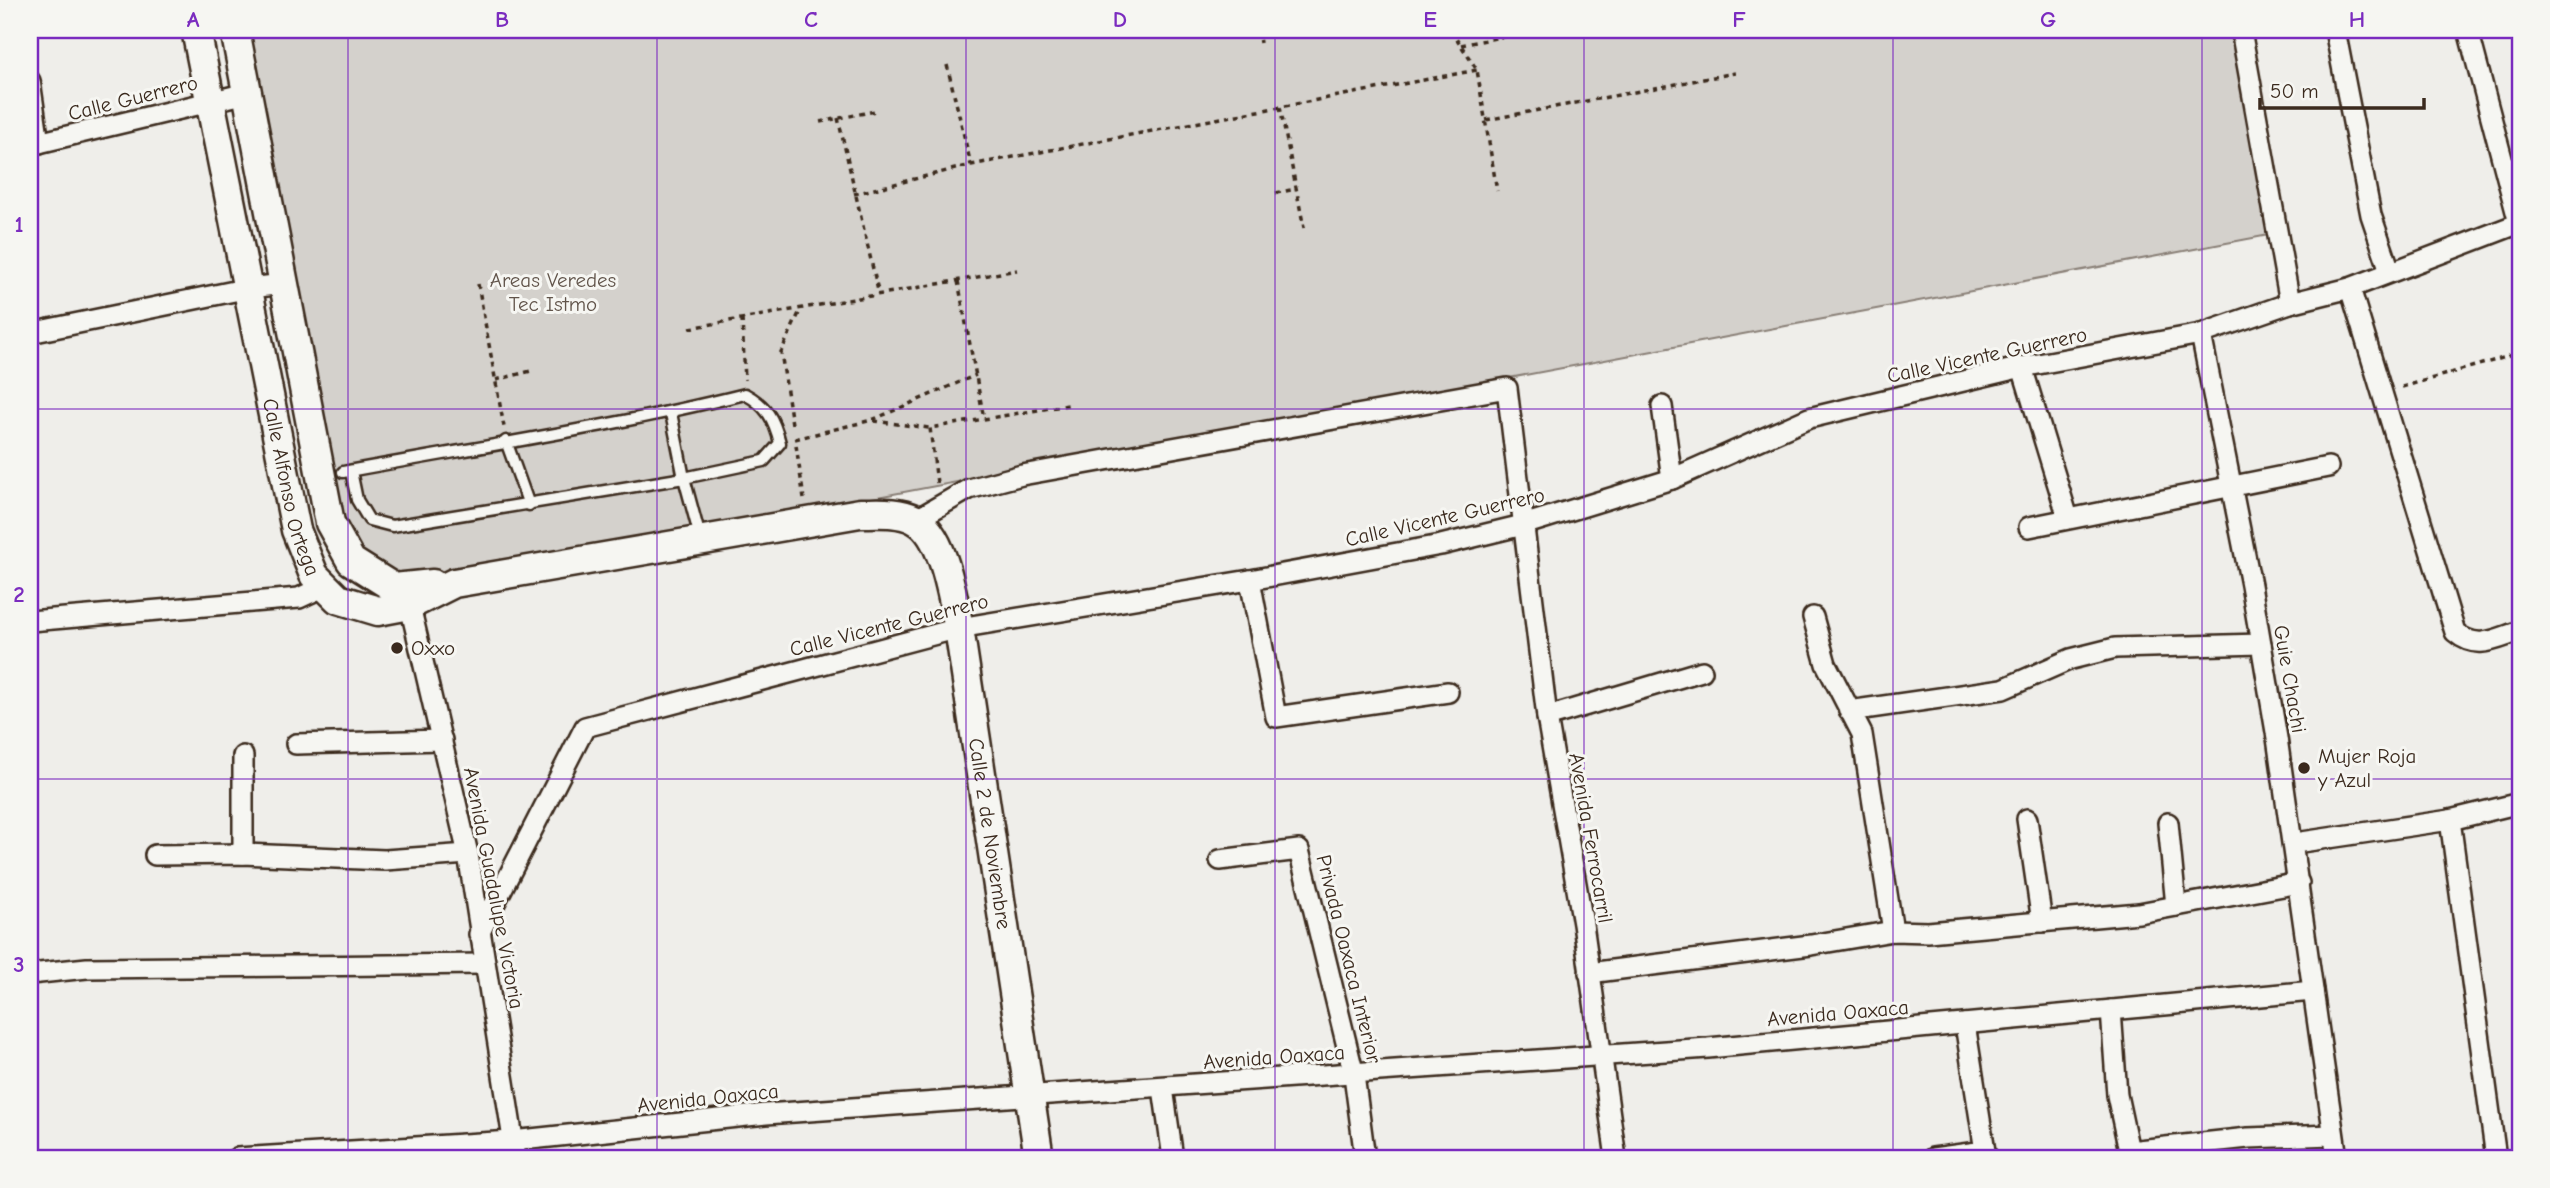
<svg xmlns="http://www.w3.org/2000/svg" width="2550" height="1188" font-family="'Comic Neue',sans-serif">
<style>
.green{fill:#d4d1cc;stroke:#887e75;stroke-width:2}
.lines{fill:none;stroke-linecap:round;stroke-linejoin:round}
.lane-casing{stroke:#3b2a1e;stroke-width:15}
.street-casing{stroke:#3b2a1e;stroke-width:24}
.secondary-casing{stroke:#3b2a1e;stroke-width:33}
.path{stroke:#3b2a1e;stroke-width:3.5;stroke-dasharray:5 5;stroke-linecap:butt}
.lane{stroke:#f6f6f2;stroke-width:10}
.street{stroke:#f6f6f2;stroke-width:19}
.secondary{stroke:#f6f6f2;stroke-width:28}
.grid{fill:none;stroke:#7b2cbf;stroke-width:2;stroke-opacity:0.55}
.poi-dot{fill:#3b2a1e;stroke:#f6f6f2;stroke-width:2.5}
.labels{text-anchor:middle;dominant-baseline:central;stroke-width:6;stroke-linejoin:round;paint-order:stroke}
.street-label{font-size:21px;fill:#3b2a1e;stroke:#f6f6f2}
.park-label{font-size:21px;fill:#61544a;stroke:#f6f6f2}
.poi-label{font-size:21px;fill:#3b2a1e;stroke:#f6f6f2;text-anchor:start}
.neatline{fill:none;stroke:#7b2cbf;stroke-width:2.5}
.grid-label{font-size:23px;text-anchor:middle;font-weight:bold;fill:#7b2cbf}
</style>
<rect width="100%" height="100%" fill="#efeeea"/>
<filter id="ink" filterUnits="userSpaceOnUse"><feTurbulence type="fractalNoise" baseFrequency=".0143" numOctaves="2"/><feDisplacementMap in="SourceGraphic" scale="14" xChannelSelector="R" yChannelSelector="G"/><feConvolveMatrix kernelMatrix="1 2 1 2 8 2 1 2 1" color-interpolation-filters="sRGB"/></filter>
<g filter="url(#ink)">
<path class="green" d="M 237,30 L 2233,30 L 2269,235 L 394,588 L 351,561 Z"/>
<g class="lines">
<g class="lane-casing">
<g id="lane">
<path d="M 671,413 L 684,478 L 700,537"/>
<path d="M 506,441 L 529,505"/>
<path d="M 343,472 C 477,447 613,427 745,394 C 767,406 774,419 780,443 L 764,461 L 684,478 L 392,526 L 369,520 L 357,500 L 351,471"/>
</g>
</g>
<g class="street-casing">
<g id="street">
<path d="M 2241,30 L 2290,303"/>
<path d="M 2335,30 L 2371,215 L 2390,271"/>
<path d="M 2468,30 L 2519,223"/>
<path d="M 30,81 L 39,143"/>
<path d="M 30,145 L 247,93"/>
<path d="M 2350,288 L 2455,632 C 2477,651 2495,639 2520,631"/>
<path d="M 30,333 L 249,288 L 284,284"/>
<path d="M 2201,334 L 2251,585 L 2277,738 L 2337,1158"/>
<path d="M 2022,367 L 2068,518"/>
<path d="M 1662,406 L 1672,479"/>
<path d="M 917,519 L 969,489 L 1022,475 L 1507,388 L 1547,717 L 1583,924 L 1616,1158"/>
<path d="M 2029,527 L 2328,467"/>
<path d="M 1250,580 L 1276,717 L 1448,692"/>
<path d="M 407,593 L 468,854 L 516,1158"/>
<path d="M 1813,617 L 1826,664 L 1862,734 L 1893,931"/>
<path d="M 30,621 L 299,598 L 325,586"/>
<path d="M 1849,711 L 2003,689 L 2071,659 L 2115,648 L 2261,644"/>
<path d="M 1547,717 L 1702,671"/>
<path d="M 296,744 L 442,740"/>
<path d="M 243,756 L 243,854"/>
<path d="M 2027,819 L 2042,922"/>
<path d="M 2450,820 L 2496,1158"/>
<path d="M 2168,823 L 2176,906"/>
<path d="M 2295,843 L 2450,820 L 2520,803"/>
<path d="M 155,855 L 243,854 L 385,860 L 468,854"/>
<path d="M 1220,860 L 1299,850 L 1354,1075 L 1365,1158"/>
<path d="M 479,934 L 585,727 L 959,628 L 1250,580 L 1441,545 L 1523,525 L 1672,479 L 1809,418 L 2022,367 L 2201,334 L 2290,303 L 2350,288 L 2520,223"/>
<path d="M 1589,973 L 1811,945 L 1893,931 L 1928,932 L 2139,913 L 2299,883"/>
<path d="M 30,974 L 87,968 L 485,964"/>
<path d="M 2111,1010 L 2117,1095 L 2129,1151 L 2248,1138 L 2332,1135"/>
<path d="M 1163,1088 L 1173,1158"/>
<path d="M 237,1158 L 512,1141 L 766,1114 L 1708,1048 L 2313,991"/>
<path d="M 1933,1158 L 1985,1151 L 1965,1024"/>
</g>
</g>
<g class="secondary-casing">
<g id="secondary">
<path id="s1" d="M 196,30 L 296,530 L 314,575 L 338,599 L 378,611 L 410,605 L 454,583 L 860,513 C 878,513 898,511 914,519 C 944,533 953,599 959,628 L 1039,1158"/>
<path d="M 235,30 L 330,523 L 351,561 L 394,588 L 433,584"/>
</g>
</g>
<g class="path">
<path d="M 1258,30 L 1260,43"/>
<path d="M 1451,30 L 1477,70 L 1497,191"/>
<path d="M 1461,45 L 1536,30"/>
<path d="M 947,65 L 971,165"/>
<path d="M 1280,107 L 1304,228"/>
<path d="M 838,118 L 879,295"/>
<path d="M 1486,120 L 1735,73"/>
<path d="M 820,122 L 875,111"/>
<path d="M 1276,193 L 1296,189"/>
<path d="M 854,194 L 971,165 L 1477,70"/>
<path d="M 958,281 L 984,419"/>
<path d="M 478,284 L 504,427"/>
<path d="M 742,319 L 745,380"/>
<path d="M 690,328 L 1017,270"/>
<path d="M 496,380 L 531,371"/>
<path d="M 2402,387 L 2520,353"/>
<path d="M 874,421 L 929,428"/>
<path d="M 792,424 L 781,352 L 801,309"/>
<path d="M 795,439 L 872,420 L 976,375"/>
<path d="M 796,445 L 804,499"/>
<path d="M 937,483 L 930,428 L 1068,405"/>
</g>
<use href="#lane" class="lane"/>
<use href="#street" class="street"/>
<use href="#secondary" class="secondary"/>
</g>
</g>
<path class="grid" d="M 348,30 L 348,1158M 657,30 L 657,1158M 966,30 L 966,1158M 1275,30 L 1275,1158M 1584,30 L 1584,1158M 1893,30 L 1893,1158M 2202,30 L 2202,1158M 30,409 L 2520,409M 30,779 L 2520,779"/>
<g class="poi-dot">
<circle cx="397" cy="648" r="7"/>
<circle cx="2304" cy="768" r="7"/>
</g>
<g class="labels">
<g class="street-label">
<text transform="translate(133 98) rotate(-14)">Calle Guerrero</text>
<text transform="translate(1987 355) rotate(-12)">Calle Vicente Guerrero</text>
<text stroke="none"><textPath href="#s1" startOffset="467">Calle Alfonso Ortega</textPath></text>
<text transform="translate(1445 517) rotate(-13)">Calle Vicente Guerrero</text>
<text transform="translate(889 625) rotate(-14)">Calle Vicente Guerrero</text>
<text transform="translate(2290 679) rotate(80)">Guie Chachi</text>
<text stroke="none"><textPath href="#s1" startOffset="1512">Calle 2 de Noviembre</textPath></text>
<text transform="translate(1591 838) rotate(80)">Avenida Ferrocarril</text>
<text transform="translate(494 888) rotate(79)">Avenida Guadalupe Victoria</text>
<text transform="translate(1349 959) rotate(76)">Privada Oaxaca Interior</text>
<text transform="translate(1838 1013) rotate(-5)">Avenida Oaxaca</text>
<text transform="translate(1274 1057) rotate(-4)">Avenida Oaxaca</text>
<text transform="translate(708 1098) rotate(-6)">Avenida Oaxaca</text>
</g>
<g class="park-label">
<text x="553" y="280">Areas Veredes<tspan x="553" dy="24">Tec Istmo</tspan></text>
</g>
<g class="poi-label">
<text x="411" y="648">Oxxo</text>
<text x="2318" y="756">Mujer Roja<tspan x="2318" dy="24">y Azul</tspan></text>
</g>
</g>
<rect width="2550" height="1188" fill="none" stroke="#f6f6f2" stroke-width="77"/>
<path d="M2260 98v10h164v-10" fill="none" stroke="#3b2a1e" stroke-width="3.5"/>
<text x="2270" y="98" font-size="21" fill="#3b2a1e" stroke="#f6f6f2" stroke-width="5" paint-order="stroke">50 m</text>
<rect x="38" y="38" width="2474" height="1112" class="neatline"/>
<g class="grid-label">
<text x="193" y="27">A</text>
<text x="502" y="27">B</text>
<text x="811" y="27">C</text>
<text x="1120" y="27">D</text>
<text x="1430" y="27">E</text>
<text x="1739" y="27">F</text>
<text x="2048" y="27">G</text>
<text x="2357" y="27">H</text>
<text x="19" y="232">1</text>
<text x="19" y="602">2</text>
<text x="19" y="972">3</text>
</g>
</svg>
